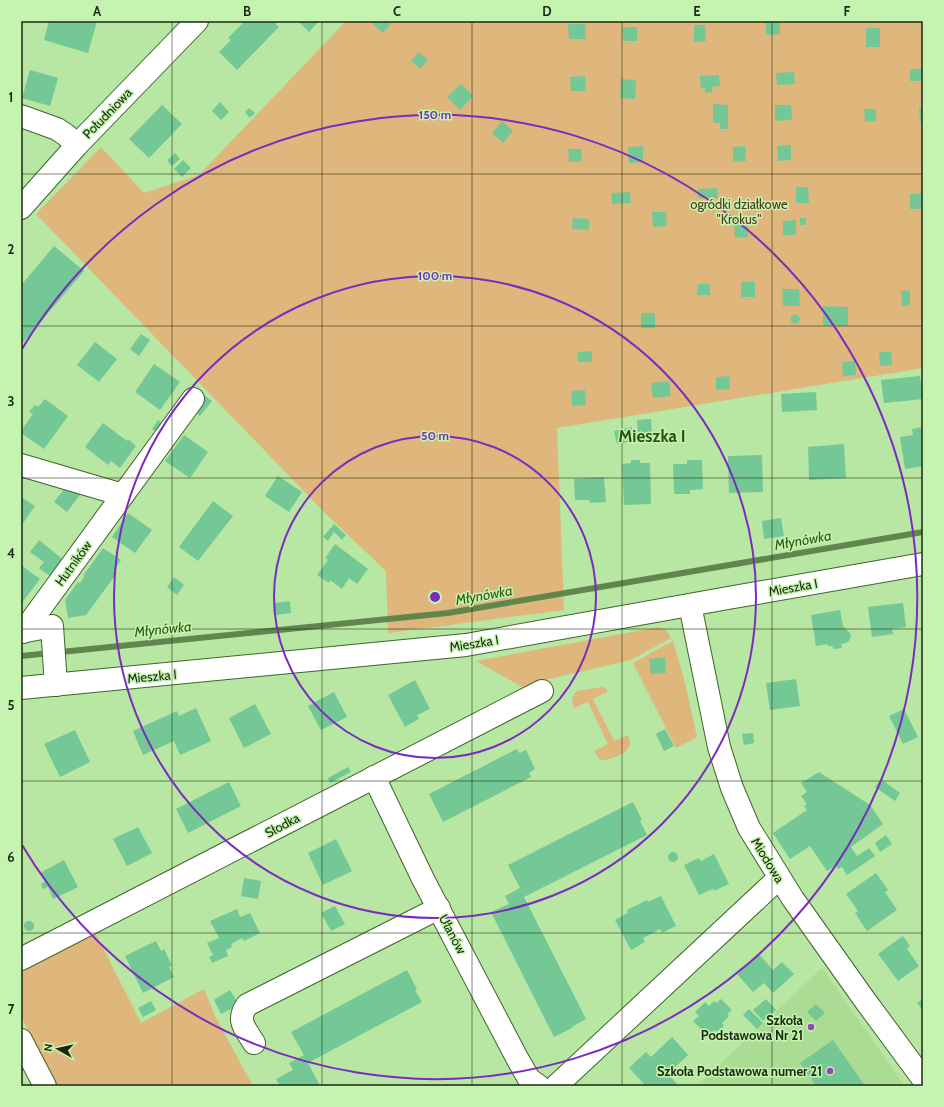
<svg xmlns="http://www.w3.org/2000/svg" width="944" height="1107" font-family="Cabin,sans-serif">
<style>
.built{fill:#abdc93}
.green{fill:#dfb67b}
.lines{fill:none;stroke-linecap:round;stroke-linejoin:round}
.stream{stroke:#60864d;stroke-width:6}
.building{fill:#74c895}
.minor-casing{stroke:#3e6629;stroke-width:24}
.minor{stroke:#fff;stroke-width:22}
.grid{fill:none;stroke:#192a10;stroke-width:1;stroke-opacity:0.55}
.ring{fill:none;stroke:#7b2cbf;stroke-width:2}
.poi-dot{fill:#9645b4;stroke:#c5f3b0;stroke-width:1.5}
.labels{text-anchor:middle;dominant-baseline:central;stroke-width:3;stroke-linejoin:round;paint-order:stroke}
.street-label{font-size:13px;fill:#192a10;stroke:#c5f3b0}
.park-label{font-size:13px;fill:#4e3918;stroke:#c5f3b0}
.poi-label{font-size:13px;font-weight:bold;fill:#192a10;stroke:#c5f3b0;text-anchor:end}
.water-label{font-size:14px;font-style:italic;fill:#2c580e;stroke:#c5f3b0}
.district-label{font-size:17px;font-weight:bold;fill:#2b5213;stroke:#c5f3b0}
.centre{fill:#7b2cbf;stroke:#c5f3b0;stroke-width:2}
.ring-label{font-size:12px;text-anchor:middle;font-weight:bold;fill:#7b2cbf;stroke:#c5f3b0;stroke-width:3;stroke-linejoin:round;paint-order:stroke}
.neatline{fill:none;stroke:#192a10;stroke-width:1.5}
.grid-label{font-size:13px;text-anchor:middle;font-weight:bold;fill:#192a10}
</style>
<rect width="100%" height="100%" fill="#b8e6a3"/>
<path class="built" d="M 822,968 L 905,1086 L 697,1086 Z"/>
<g class="green">
<path d="M 346,21 L 923,21 L 923,368 L 557,428 L 564,610 L 388,633 L 386,571 L 329,517 L 36,214 L 101,147 L 144,193 L 199,175 Z"/>
<path d="M 659,627 L 666,630 L 671,638 L 631,660 L 536,682 L 526,689 L 476,661 Z"/>
<path d="M 673,641 L 684,679 L 697,737 L 676,748 L 633,663 Z"/>
<path d="M 603,687 L 606,688 L 607,692 L 593,699 L 614,741 L 628,735 C 629,739 631,743 629,747 C 626,754 607,761 600,760 L 594,751 L 608,744 L 588,702 L 574,708 C 571,702 572,696 577,691 Z"/>
<path d="M 92,930 L 97,936 L 141,1023 L 204,989 L 215,1016 L 253,1086 L 57,1086 L 21,1017 L 21,971 Z"/>
</g>
<g class="lines">
<path class="stream" d="M 21,656 L 448,613 L 923,532"/>
</g>
<g class="building">
<path d="M 49,21 L 97,21 L 88,53 L 44,40 Z"/>
<path d="M 245,21 L 273,21 L 279,27 L 237,70 L 219,52 L 231,40 L 228,38 Z"/>
<path d="M 298,21 L 319,21 L 309,32 Z"/>
<path d="M 376,21 L 387,21 L 391,24 L 383,33 L 373,24 Z"/>
<path d="M 766,21 L 780,21 L 780,34 L 766,35 Z"/>
<path d="M 568,24 L 585,24 L 586,39 L 569,39 Z"/>
<path d="M 694,25 L 705,25 L 706,41 L 694,42 Z"/>
<path d="M 622,27 L 637,27 L 637,41 L 623,41 Z"/>
<rect x="866" y="28" width="14" height="19"/>
<path d="M 419,52 L 428,60 L 420,69 L 411,61 Z"/>
<rect x="910" y="69" width="13" height="12"/>
<path d="M 30,70 L 58,78 L 50,106 L 22,98 Z"/>
<path d="M 794,72 L 795,84 L 777,85 L 776,73 Z"/>
<path d="M 719,75 L 720,86 L 712,87 L 712,92 L 705,93 L 705,87 L 701,88 L 700,76 Z"/>
<path d="M 585,76 L 586,91 L 571,91 L 570,77 Z"/>
<path d="M 621,79 L 636,80 L 635,99 L 620,98 Z"/>
<path d="M 461,84 L 473,96 L 460,110 L 447,97 Z"/>
<path d="M 220,102 L 229,112 L 221,120 L 212,111 Z"/>
<path d="M 713,104 L 728,105 L 728,129 L 720,129 L 720,123 L 713,123 Z"/>
<path d="M 162,105 L 182,124 L 149,158 L 129,139 Z"/>
<path d="M 775,105 L 791,105 L 792,120 L 775,121 Z"/>
<path d="M 923,106 L 923,121 L 920,122 L 919,107 Z"/>
<path d="M 249,108 L 255,113 L 250,118 L 245,112 Z"/>
<path d="M 864,109 L 876,109 L 876,121 L 865,122 Z"/>
<path d="M 502,121 L 513,131 L 503,143 L 492,133 Z"/>
<path d="M 791,145 L 791,160 L 778,161 L 777,146 Z"/>
<path d="M 643,146 L 643,162 L 629,163 L 628,147 Z"/>
<path d="M 745,146 L 746,161 L 733,162 L 733,147 Z"/>
<path d="M 568,149 L 581,149 L 582,161 L 569,162 Z"/>
<path d="M 175,153 L 180,159 L 172,166 L 167,160 Z"/>
<path d="M 183,160 L 191,168 L 182,177 L 174,169 Z"/>
<path d="M 796,187 L 808,187 L 809,203 L 796,203 Z"/>
<path d="M 717,188 L 718,198 L 698,198 L 698,189 Z"/>
<path d="M 630,192 L 631,203 L 612,204 L 611,193 Z"/>
<path d="M 923,193 L 923,209 L 910,209 L 910,194 Z"/>
<path d="M 652,212 L 666,212 L 667,226 L 653,227 Z"/>
<path d="M 573,218 L 589,219 L 589,230 L 572,229 Z"/>
<rect x="800" y="218" width="6" height="7"/>
<path d="M 796,220 L 796,235 L 783,235 L 783,221 Z"/>
<path d="M 747,223 L 748,237 L 735,238 L 734,224 Z"/>
<path d="M 54,246 L 84,271 L 21,345 L 21,282 L 23,283 Z"/>
<rect x="741" y="282" width="14" height="15"/>
<path d="M 698,284 L 710,284 L 710,295 L 697,295 Z"/>
<path d="M 782,289 L 799,289 L 800,306 L 783,306 Z"/>
<path d="M 910,290 L 910,305 L 902,306 L 901,291 Z"/>
<path d="M 823,306 L 848,307 L 848,326 L 823,326 Z"/>
<rect x="641" y="313" width="14" height="15"/>
<circle cx="795" cy="319" r="4.5"/>
<path d="M 141,334 L 150,340 L 139,356 L 130,349 Z"/>
<path d="M 95,342 L 117,359 L 99,382 L 77,365 Z"/>
<path d="M 592,351 L 592,362 L 578,362 L 577,352 Z"/>
<path d="M 879,352 L 891,352 L 892,365 L 880,366 Z"/>
<path d="M 855,361 L 856,375 L 843,376 L 842,362 Z"/>
<path d="M 154,364 L 180,382 L 160,410 L 135,392 Z"/>
<path d="M 729,376 L 730,389 L 716,390 L 716,377 Z"/>
<path d="M 920,376 L 923,399 L 884,403 L 881,380 Z"/>
<path d="M 669,381 L 671,396 L 653,398 L 651,383 Z"/>
<path d="M 585,390 L 586,405 L 572,406 L 571,391 Z"/>
<path d="M 816,392 L 817,410 L 782,412 L 781,394 Z"/>
<path d="M 204,395 L 212,401 L 200,416 L 193,410 Z"/>
<path d="M 45,399 L 68,416 L 44,449 L 21,433 L 21,431 L 33,414 L 29,412 L 35,405 L 38,407 Z"/>
<path d="M 651,419 L 652,436 L 638,437 L 637,420 Z"/>
<path d="M 158,420 L 164,424 L 158,433 L 152,429 Z"/>
<path d="M 103,423 L 127,441 L 128,439 L 136,446 L 120,468 L 111,461 L 108,465 L 85,447 Z"/>
<path d="M 632,427 L 634,441 L 617,444 L 614,431 Z"/>
<path d="M 923,427 L 923,466 L 905,469 L 900,437 L 913,435 L 912,429 Z"/>
<path d="M 184,435 L 208,452 L 190,478 L 165,461 Z"/>
<path d="M 844,444 L 846,478 L 809,480 L 808,447 Z"/>
<path d="M 762,455 L 763,492 L 729,493 L 728,456 Z"/>
<path d="M 631,460 L 640,460 L 640,463 L 650,463 L 651,504 L 624,505 L 622,464 L 631,463 Z"/>
<path d="M 687,460 L 702,460 L 703,489 L 690,490 L 690,494 L 674,494 L 673,464 L 687,464 Z"/>
<path d="M 278,476 L 302,492 L 289,512 L 265,496 Z"/>
<path d="M 604,477 L 606,502 L 590,503 L 589,500 L 575,500 L 574,479 Z"/>
<path d="M 67,485 L 83,491 L 67,512 L 54,502 Z"/>
<path d="M 21,497 L 35,506 L 21,526 Z"/>
<path d="M 213,501 L 233,516 L 198,561 L 179,547 Z"/>
<path d="M 128,513 L 152,530 L 135,553 L 112,537 Z"/>
<path d="M 781,518 L 784,536 L 764,539 L 762,521 Z"/>
<path d="M 334,524 L 346,535 L 342,540 L 334,532 L 328,541 L 323,537 Z"/>
<path d="M 39,540 L 66,562 L 54,579 L 39,568 L 44,562 L 30,552 Z"/>
<path d="M 335,544 L 368,569 L 357,584 L 349,578 L 342,589 L 330,580 L 329,583 L 317,575 L 328,560 L 325,558 Z"/>
<path d="M 103,548 L 121,560 L 114,571 L 117,573 L 86,615 L 68,618 L 65,600 L 78,582 L 80,583 L 84,577 L 83,576 Z"/>
<path d="M 21,565 L 40,579 L 21,604 Z"/>
<path d="M 174,577 L 184,585 L 177,595 L 167,587 Z"/>
<path d="M 290,601 L 291,613 L 276,615 L 274,603 Z"/>
<path d="M 903,603 L 906,627 L 892,629 L 893,634 L 872,637 L 868,607 Z"/>
<path d="M 840,610 L 843,626 L 850,633 L 851,637 L 849,641 L 846,643 L 841,644 L 842,648 L 834,649 L 832,646 L 828,646 L 828,644 L 816,646 L 811,615 Z"/>
<path d="M 665,657 L 666,673 L 651,674 L 649,659 Z"/>
<path d="M 796,679 L 800,706 L 770,710 L 766,683 Z"/>
<path d="M 415,680 L 430,709 L 417,715 L 419,719 L 405,727 L 388,695 Z"/>
<path d="M 334,692 L 347,717 L 321,730 L 308,706 Z"/>
<path d="M 255,704 L 271,734 L 244,748 L 229,718 Z"/>
<path d="M 196,708 L 211,741 L 180,755 L 174,741 L 143,755 L 133,731 L 177,711 L 179,716 Z"/>
<path d="M 904,709 L 918,737 L 903,744 L 889,716 Z"/>
<path d="M 665,729 L 674,746 L 664,751 L 656,734 Z"/>
<path d="M 75,730 L 90,762 L 60,777 L 44,744 Z"/>
<path d="M 753,733 L 754,743 L 744,745 L 742,734 Z"/>
<path d="M 517,749 L 519,753 L 526,750 L 535,769 L 529,773 L 531,777 L 443,822 L 429,794 Z"/>
<path d="M 348,767 L 351,772 L 330,783 L 328,778 Z"/>
<path d="M 819,772 L 870,805 L 883,824 L 851,847 L 857,856 L 869,848 L 875,856 L 847,875 L 842,867 L 838,869 L 836,865 L 827,871 L 810,846 L 790,859 L 773,833 L 807,810 L 804,806 L 807,804 L 801,796 L 807,792 L 801,783 Z"/>
<path d="M 881,779 L 900,793 L 895,801 L 875,787 Z"/>
<path d="M 229,782 L 241,806 L 188,833 L 176,809 Z"/>
<path d="M 633,802 L 642,820 L 640,821 L 647,835 L 524,897 L 586,1019 L 572,1027 L 572,1028 L 554,1037 L 491,912 L 509,904 L 505,896 L 520,888 L 508,865 Z"/>
<path d="M 138,827 L 152,853 L 127,866 L 113,839 Z"/>
<path d="M 886,835 L 892,844 L 880,852 L 875,843 Z"/>
<path d="M 336,839 L 352,871 L 323,885 L 308,853 Z"/>
<circle cx="673" cy="857" r="5"/>
<path d="M 714,854 L 729,884 L 714,891 L 713,889 L 699,895 L 684,865 L 699,858 L 701,861 Z"/>
<path d="M 64,860 L 78,887 L 53,899 L 48,887 L 43,889 L 41,884 L 45,882 L 40,873 Z"/>
<path d="M 876,873 L 888,890 L 885,892 L 897,910 L 867,931 L 855,913 L 858,911 L 846,894 Z"/>
<path d="M 244,878 L 261,881 L 258,899 L 241,896 Z"/>
<path d="M 661,896 L 676,926 L 662,933 L 660,929 L 651,934 L 643,938 L 645,942 L 631,950 L 615,920 L 628,913 L 627,910 L 647,900 L 648,902 Z"/>
<path d="M 335,906 L 345,924 L 331,931 L 321,913 Z"/>
<path d="M 237,909 L 240,917 L 250,913 L 260,933 L 244,941 L 242,938 L 231,944 L 232,947 L 226,950 L 228,956 L 212,963 L 209,957 L 213,955 L 207,943 L 219,938 L 210,921 Z"/>
<circle cx="29" cy="926" r="5"/>
<path d="M 903,936 L 910,946 L 907,949 L 919,966 L 898,981 L 878,954 Z"/>
<path d="M 156,941 L 161,951 L 164,949 L 172,966 L 169,967 L 174,977 L 143,993 L 125,956 Z"/>
<path d="M 759,954 L 773,970 L 782,962 L 794,974 L 773,993 L 764,983 L 753,992 L 737,974 Z"/>
<path d="M 407,970 L 417,989 L 415,990 L 422,1002 L 308,1063 L 320,1086 L 280,1086 L 276,1079 L 293,1070 L 289,1063 L 304,1055 L 291,1032 Z"/>
<path d="M 230,990 L 239,1005 L 221,1014 L 214,1000 Z"/>
<path d="M 721,999 L 732,1010 L 727,1014 L 729,1016 L 722,1023 L 724,1025 L 722,1028 L 716,1032 L 715,1030 L 708,1036 L 693,1021 L 699,1016 L 695,1012 L 705,1002 L 709,1006 L 714,1001 L 716,1003 Z"/>
<path d="M 766,999 L 776,1010 L 763,1021 L 753,1010 Z"/>
<path d="M 923,999 L 923,1011 L 917,1003 Z"/>
<path d="M 151,1001 L 156,1010 L 143,1017 L 138,1008 Z"/>
<path d="M 816,1004 L 825,1013 L 816,1021 L 807,1012 Z"/>
<path d="M 749,1009 L 763,1023 L 757,1029 L 743,1015 Z"/>
<path d="M 672,1037 L 688,1055 L 668,1074 L 677,1084 L 675,1086 L 646,1086 L 629,1068 L 646,1052 L 651,1057 Z"/>
<path d="M 833,1040 L 865,1086 L 816,1086 L 800,1063 Z"/>
</g>
<g class="lines">
<g class="minor-casing">
<g id="minor">
<path d="M 21,116 L 57,129 L 66,135 L 77,145"/>
<path d="M 21,208 L 77,145 L 197,21"/>
<path d="M 21,465 L 123,495"/>
<path d="M 690,605 L 719,747 L 732,788 L 749,828 L 793,899 L 864,999 L 923,1079"/>
<path d="M 21,632 L 52,626 L 56,685"/>
<path d="M 23,632 L 193,399"/>
<path d="M 21,688 L 466,645 L 728,598 L 923,564"/>
<path d="M 374,777 L 423,879 L 517,1058 L 529,1079 L 539,1086"/>
<path d="M 21,959 L 542,691"/>
<path d="M 21,1040 L 45,1086"/>
<path d="M 254,1043 C 245,1028 236,1021 247,1005 L 439,908"/>
<path d="M 556,1086 L 779,878"/>
</g>
</g>
<use href="#minor" class="minor"/>
</g>
<path class="grid" d="M 172,21 L 172,1086M 322,21 L 322,1086M 472,21 L 472,1086M 622,21 L 622,1086M 772,21 L 772,1086M 21,174 L 923,174M 21,326 L 923,326M 21,478 L 923,478M 21,629 L 923,629M 21,781 L 923,781M 21,933 L 923,933"/>
<g class="ring">
<circle cx="435" cy="597" r="161"/>
<circle cx="435" cy="597" r="321"/>
<path d="M22 349A482 482 0 1 1 22 845"/>
</g>
<g class="poi-dot">
<circle cx="811" cy="1027" r="4"/>
<circle cx="830" cy="1071" r="4"/>
</g>
<g class="labels">
<g class="street-label">
<text transform="translate(107 113) rotate(-46)">Południowa</text>
<text transform="translate(73 563) rotate(-54)">Hutników</text>
<text transform="translate(793 587) rotate(-10)">Mieszka I</text>
<text transform="translate(474 643) rotate(-9)">Mieszka I</text>
<text transform="translate(152 676) rotate(-5)">Mieszka I</text>
<text transform="translate(282 825) rotate(-28)">Słodka</text>
<text transform="translate(768 860) rotate(58)">Miodowa</text>
<text transform="translate(453 934) rotate(62)">Ułanów</text>
</g>
<g class="park-label">
<text x="739" y="204">ogródki działkowe<tspan x="739" dy="15">"Krokus"</tspan></text>
</g>
<g class="poi-label">
<text x="803" y="1020">Szkoła<tspan x="803" dy="15">Podstawowa Nr 21</tspan></text>
<text x="822" y="1071">Szkoła Podstawowa numer 21</text>
</g>
<g class="water-label">
<text transform="translate(803 540) rotate(-10)">Młynówka</text>
<text transform="translate(484 595) rotate(-10)">Młynówka</text>
<text transform="translate(163 629) rotate(-6)">Młynówka</text>
</g>
<g class="district-label">
<text x="652" y="436">Mieszka I</text>
</g>
</g>
<circle cx="435" cy="597" r="6" class="centre"/>
<g class="ring-label">
<text x="435" y="119">150 m</text>
<text x="435" y="280">100 m</text>
<text x="435" y="440">50 m</text>
</g>
<rect width="944" height="1107" fill="none" stroke="#c5f3b0" stroke-width="44"/>
<g transform="translate(58 1049) rotate(278)" stroke="#c5f3b0" stroke-width="3" paint-order="stroke">
<path d="M0-3L7 15L0 10L-7 15Z" fill="#192a10"/>
<text y="-6" font-size="11" font-weight="bold" text-anchor="middle" fill="#192a10">N</text>
</g>
<rect x="22" y="22" width="900" height="1063" class="neatline"/>
<g class="grid-label">
<text x="97" y="16">A</text>
<text x="247" y="16">B</text>
<text x="397" y="16">C</text>
<text x="547" y="16">D</text>
<text x="697" y="16">E</text>
<text x="847" y="16">F</text>
<text x="11" y="102">1</text>
<text x="11" y="254">2</text>
<text x="11" y="406">3</text>
<text x="11" y="558">4</text>
<text x="11" y="710">5</text>
<text x="11" y="862">6</text>
<text x="11" y="1014">7</text>
</g>
</svg>
